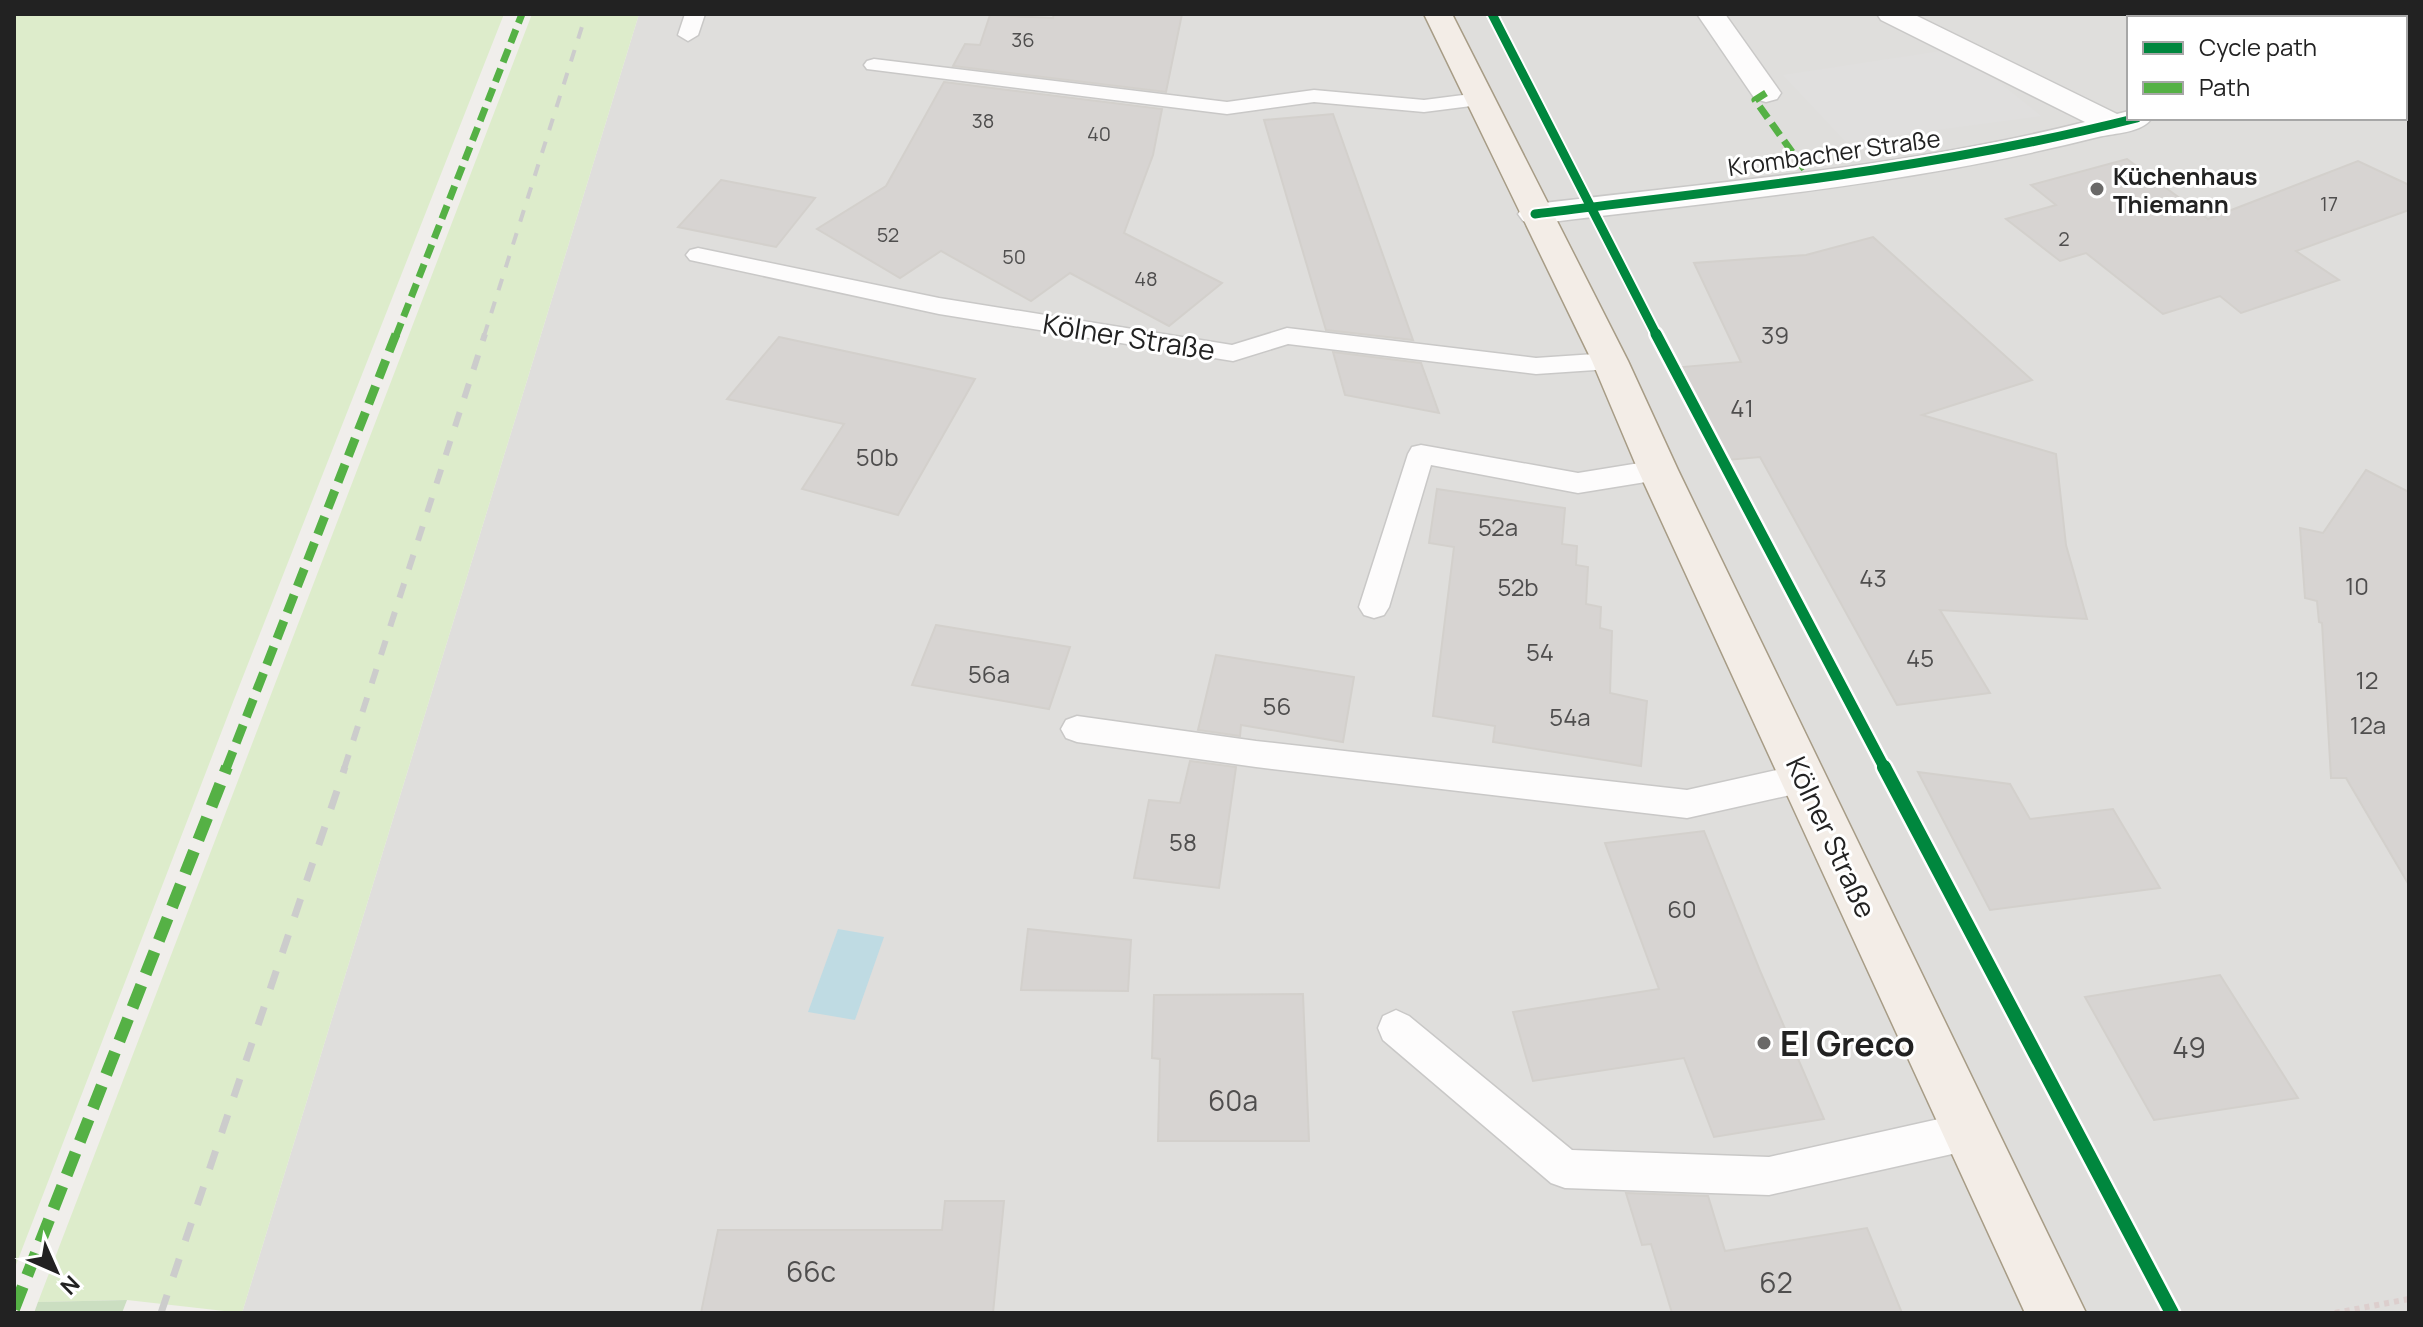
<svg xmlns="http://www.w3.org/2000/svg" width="2423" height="1327" font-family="Manrope,sans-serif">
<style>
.residential{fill:#dfdedc;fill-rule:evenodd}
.grass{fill:#ddeccb}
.forest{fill:#cbdec1}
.parking{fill:#e0dfde}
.water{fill:#bfdbe3}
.building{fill:#d7d4d2;stroke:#d3d0cc;stroke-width:2}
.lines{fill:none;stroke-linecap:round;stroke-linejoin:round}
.service-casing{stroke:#c9c8c7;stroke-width:3}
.minor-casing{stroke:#c9c8c7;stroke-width:3}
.primary-casing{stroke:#a79c86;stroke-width:3}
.path-far1{stroke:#dccecd;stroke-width:4;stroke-dasharray:3 3;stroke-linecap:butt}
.path{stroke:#dccecd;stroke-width:6;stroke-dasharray:5 5;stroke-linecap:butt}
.service{fill:#fdfcfc;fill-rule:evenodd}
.minor{fill:#fdfcfc;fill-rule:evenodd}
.primary{fill:#f3ede7;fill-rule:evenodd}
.rail-far2{stroke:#ccc;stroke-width:4;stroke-dasharray:12 12;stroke-linecap:butt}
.rail-far1{stroke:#ccc;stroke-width:6;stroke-dasharray:15 15;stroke-linecap:butt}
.rail{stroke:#ccc;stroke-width:7;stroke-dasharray:19 19;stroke-linecap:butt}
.quiet-far2{stroke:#55b145;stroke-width:7;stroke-dasharray:14 7;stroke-linecap:butt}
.quiet-far1{stroke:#55b145;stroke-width:9;stroke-dasharray:19 9;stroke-linecap:butt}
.quiet{stroke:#55b145;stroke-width:12;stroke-dasharray:24 12;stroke-linecap:butt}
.cycleway-far2-casing{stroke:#fff;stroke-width:13}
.cycleway-far1-casing{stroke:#fff;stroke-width:16}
.cycleway-casing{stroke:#fff;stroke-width:19}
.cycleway-far2{stroke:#00873e;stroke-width:9}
.cycleway-far1{stroke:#00873e;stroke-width:11}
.cycleway{stroke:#00873e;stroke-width:14}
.poi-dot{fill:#6a6968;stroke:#fff;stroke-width:3}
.labels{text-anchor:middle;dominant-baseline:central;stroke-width:6;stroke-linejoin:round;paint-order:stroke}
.far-number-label{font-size:20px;fill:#4f4e4e}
.far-street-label{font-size:24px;fill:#222;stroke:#fff}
.far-poi-label{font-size:24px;font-weight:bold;fill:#222;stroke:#fff;text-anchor:start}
.number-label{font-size:24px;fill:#4f4e4e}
.street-label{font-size:28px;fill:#222;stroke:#fff}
.near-number-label{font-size:28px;fill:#4f4e4e}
.near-poi-label{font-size:34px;font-weight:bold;fill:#222;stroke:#fff;text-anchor:start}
</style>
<rect width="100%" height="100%" fill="#f0eeeb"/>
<path class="residential" d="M 639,14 L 2409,14 L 2409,1313 L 242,1313 ZM 2129,18 L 2405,18 L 2405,118 L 2129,118 Z"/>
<g class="grass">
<path d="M 14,14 L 504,14 L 233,702 L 14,1270 Z"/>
<path d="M 532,14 L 639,14 L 242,1313 L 127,1300 L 38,1302 Z"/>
</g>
<path class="forest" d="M 127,1300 L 122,1313 L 34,1313 L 38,1302 Z"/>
<path class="parking" d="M 1941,51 L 1990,75 L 2041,116 L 1846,142 L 1783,75 Z"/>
<path class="water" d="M 838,929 L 884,937 L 855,1020 L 808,1012 Z"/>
<g class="building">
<path d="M 1054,14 L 1182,14 L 1166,92 L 953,66 L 965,44 L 980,45 L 990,15 L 1053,18 Z"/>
<path d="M 944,82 L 1162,109 L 1153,155 L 1124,233 L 1222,283 L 1169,326 L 1070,273 L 1031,301 L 941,251 L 900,278 L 817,229 L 886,186 Z"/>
<path d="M 1333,114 L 1413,340 L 1326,330 L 1264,120 Z"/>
<path d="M 2127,159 L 2208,219 L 2358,161 L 2409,185 L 2409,210 L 2296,251 L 2339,280 L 2241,313 L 2220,296 L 2163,314 L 2086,253 L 2060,261 L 2006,219 L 2056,205 L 2031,185 Z"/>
<path d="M 721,180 L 773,190 L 815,198 L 776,247 L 678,227 Z"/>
<path d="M 1873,237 L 2032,380 L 1922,415 L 2056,454 L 2066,545 L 2087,619 L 1940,610 L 1990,693 L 1897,705 L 1760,457 L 1727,460 L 1682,367 L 1741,362 L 1694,263 L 1806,255 Z"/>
<path d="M 779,337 L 975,379 L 898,515 L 802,489 L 844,424 L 727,399 Z"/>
<path d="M 1333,352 L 1421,363 L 1439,413 L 1345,395 Z"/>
<path d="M 2366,470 L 2409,492 L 2409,885 L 2346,778 L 2331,778 L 2322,623 L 2319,622 L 2317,601 L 2305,598 L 2300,528 L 2323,533 Z"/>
<path d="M 1437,489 L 1565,508 L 1562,544 L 1577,546 L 1576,565 L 1588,567 L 1586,604 L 1601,607 L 1600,628 L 1612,631 L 1610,693 L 1647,701 L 1641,766 L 1493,742 L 1495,726 L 1433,716 L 1454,547 L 1429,543 Z"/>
<path d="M 936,625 L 1070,647 L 1049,709 L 912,685 Z"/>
<path d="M 1216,655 L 1354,677 L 1343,742 L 1241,725 L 1240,736 L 1198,730 Z"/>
<path d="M 1190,761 L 1236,767 L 1219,888 L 1134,878 L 1149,800 L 1180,803 Z"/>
<path d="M 1918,772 L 2010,784 L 2030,819 L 2113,809 L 2160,888 L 1990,910 Z"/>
<path d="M 1704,831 L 1761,973 L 1824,1119 L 1714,1137 L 1684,1058 L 1533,1081 L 1513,1012 L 1659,989 L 1605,843 Z"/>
<path d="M 1028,929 L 1131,940 L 1128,991 L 1021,990 Z"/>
<path d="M 2220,975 L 2298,1098 L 2154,1120 L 2085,997 Z"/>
<path d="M 1303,994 L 1309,1141 L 1158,1141 L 1160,1059 L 1152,1058 L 1154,995 Z"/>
<path d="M 1626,1193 L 1708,1196 L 1725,1251 L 1867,1228 L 1902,1313 L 1672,1313 L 1651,1244 L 1642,1245 Z"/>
<path d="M 945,1201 L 1004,1201 L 993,1313 L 701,1313 L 718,1230 L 942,1230 Z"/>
</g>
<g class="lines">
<g class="service-casing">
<g id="service">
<path d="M 685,14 L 705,14 L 698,35 L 688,41 L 678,35 Z"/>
<path d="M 874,59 L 1227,102 L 1314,90 L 1424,100 L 1479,93 L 1489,99 L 1479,105 L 1424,112 L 1314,102 L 1227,114 L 867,69 L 864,65 L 867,61 Z"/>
<path d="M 698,248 L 939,298 L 1232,345 L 1287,328 L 1536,358 L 1610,353 L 1619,355 L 1622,361 L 1619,367 L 1610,369 L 1536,374 L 1288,344 L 1233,361 L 939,314 L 690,260 L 686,255 L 690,250 Z"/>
<path d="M 1421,445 L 1578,473 L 1658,460 L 1667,463 L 1671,470 L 1667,477 L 1658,480 L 1578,493 L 1431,465 L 1389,607 L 1384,615 L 1374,618 L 1364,615 L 1359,607 L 1408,454 L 1412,447 Z"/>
<path d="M 1077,716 L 1256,741 L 1687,790 L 1804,764 L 1815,768 L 1820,778 L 1815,788 L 1804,792 L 1687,818 L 1256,767 L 1077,742 L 1066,738 L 1061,729 L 1066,720 Z"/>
<path d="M 1396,1010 L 1409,1016 L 1572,1150 L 1769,1157 L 1970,1112 L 1983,1118 L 1989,1131 L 1983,1144 L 1970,1150 L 1769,1195 L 1565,1188 L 1551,1183 L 1383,1040 L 1378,1028 L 1383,1016 Z"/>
</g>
</g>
<g class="minor-casing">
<g id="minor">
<path d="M 1697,14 L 1725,14 L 1781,93 L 1777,99 L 1766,102 L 1755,99 Z"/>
<path d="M 1877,14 L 1913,14 L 2117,114 L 2129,111 L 2129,118 L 2152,118 C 2142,133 2115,133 2098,137 C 1914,184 1723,201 1535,224 L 1523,221 L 1518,214 L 1523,207 L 1535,204 C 1718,182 1906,167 2085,122 L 1881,20 Z"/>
<path d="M 2409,14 L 2409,31 L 2405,32 L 2405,18 L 2394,18 Z"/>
<path d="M 2405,79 L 2409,80 L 2409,99 L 2405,98 Z"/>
</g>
</g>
<g class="primary-casing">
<path id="primary" d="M 1424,14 L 1452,14 L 1628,361 L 1678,470 L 2086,1313 L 2025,1313 L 1638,470 L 1592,361 Z"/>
</g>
<path class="path-far1" d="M 2198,14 L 2206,18"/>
<path class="path" d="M 2335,1313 L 2409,1299"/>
<use href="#service" class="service"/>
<use href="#minor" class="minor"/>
<use href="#primary" class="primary"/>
<path class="rail-far2" d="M 484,336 L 586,14"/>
<path class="rail-far1" d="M 344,769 L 485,334"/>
<path class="rail" d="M 161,1313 L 345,767"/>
<g class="quiet-far2">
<path d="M 1766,93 L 1755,100 L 1812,180"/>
<path d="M 396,336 L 522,14"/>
</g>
<path class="quiet-far1" d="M 226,769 L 396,334"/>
<path class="quiet" d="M 14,1309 L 227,767"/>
<g class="cycleway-far2-casing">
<g id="cycleway-far2">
<path d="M 1492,14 L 1657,336"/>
<path d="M 1535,214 C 1737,189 1939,168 2137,118"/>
</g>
</g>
<g class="cycleway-far1-casing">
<path id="cycleway-far1" d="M 1656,334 L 1885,769"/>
</g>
<g class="cycleway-casing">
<path id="cycleway" d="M 1884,767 L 2172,1313"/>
</g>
<use href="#cycleway-far2" class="cycleway-far2"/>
<use href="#cycleway-far1" class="cycleway-far1"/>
<use href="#cycleway" class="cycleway"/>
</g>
<g class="poi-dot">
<circle cx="2097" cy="189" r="8"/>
<circle cx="1764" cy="1043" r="8"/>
</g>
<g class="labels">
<g class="far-number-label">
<text x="1023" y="39">36</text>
<text x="983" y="120">38</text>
<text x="1099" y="133">40</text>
<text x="2329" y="203">17</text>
<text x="888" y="234">52</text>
<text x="2064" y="238">2</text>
<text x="1014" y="256">50</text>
<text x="1146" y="278">48</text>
</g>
<g class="far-street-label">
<text transform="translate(1834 152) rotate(-8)">Krombacher Straße</text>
</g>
<g class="far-poi-label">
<text x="2113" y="175">Küchenhaus<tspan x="2113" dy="28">Thiemann</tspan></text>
</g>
<g class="number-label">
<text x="1775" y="334">39</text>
<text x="1742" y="407">41</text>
<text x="877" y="456">50b</text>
<text x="1498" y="526">52a</text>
<text x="1873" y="577">43</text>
<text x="2357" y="585">10</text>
<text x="1518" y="586">52b</text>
<text x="1540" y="651">54</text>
<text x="1920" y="657">45</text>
<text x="989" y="673">56a</text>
<text x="2367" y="679">12</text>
<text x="1277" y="705">56</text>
<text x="1570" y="716">54a</text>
<text x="2368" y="724">12a</text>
<text x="1183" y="841">58</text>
<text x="1682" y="908">60</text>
</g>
<g class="street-label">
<text transform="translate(1129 336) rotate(9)">Kölner Straße</text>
<text transform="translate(1832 837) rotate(65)">Kölner Straße</text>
</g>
<g class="near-number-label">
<text x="2189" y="1047">49</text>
<text x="1233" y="1100">60a</text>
<text x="811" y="1271">66c</text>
<text x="1776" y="1282">62</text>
</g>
<g class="near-poi-label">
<text x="1780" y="1043">El Greco</text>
</g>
</g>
<rect width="2423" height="1327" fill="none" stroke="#222222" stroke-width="32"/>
<rect x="2127" y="16" width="280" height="104" fill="#ffffff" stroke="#a7a7a7" stroke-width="2"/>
<rect x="2143" y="42" width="40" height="12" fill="#00873e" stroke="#a7a7a7" stroke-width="2"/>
<text x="2199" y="56" font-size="24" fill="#222222">Cycle path</text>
<rect x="2143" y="82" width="40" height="12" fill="#55b145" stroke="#a7a7a7" stroke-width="2"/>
<text x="2199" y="96" font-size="24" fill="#222222">Path</text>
<g transform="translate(56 1271) rotate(135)" stroke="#ffffff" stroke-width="6" paint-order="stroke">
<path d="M0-6L14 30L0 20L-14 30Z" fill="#222222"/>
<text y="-12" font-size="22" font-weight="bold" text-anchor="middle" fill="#222222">N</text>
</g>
</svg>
